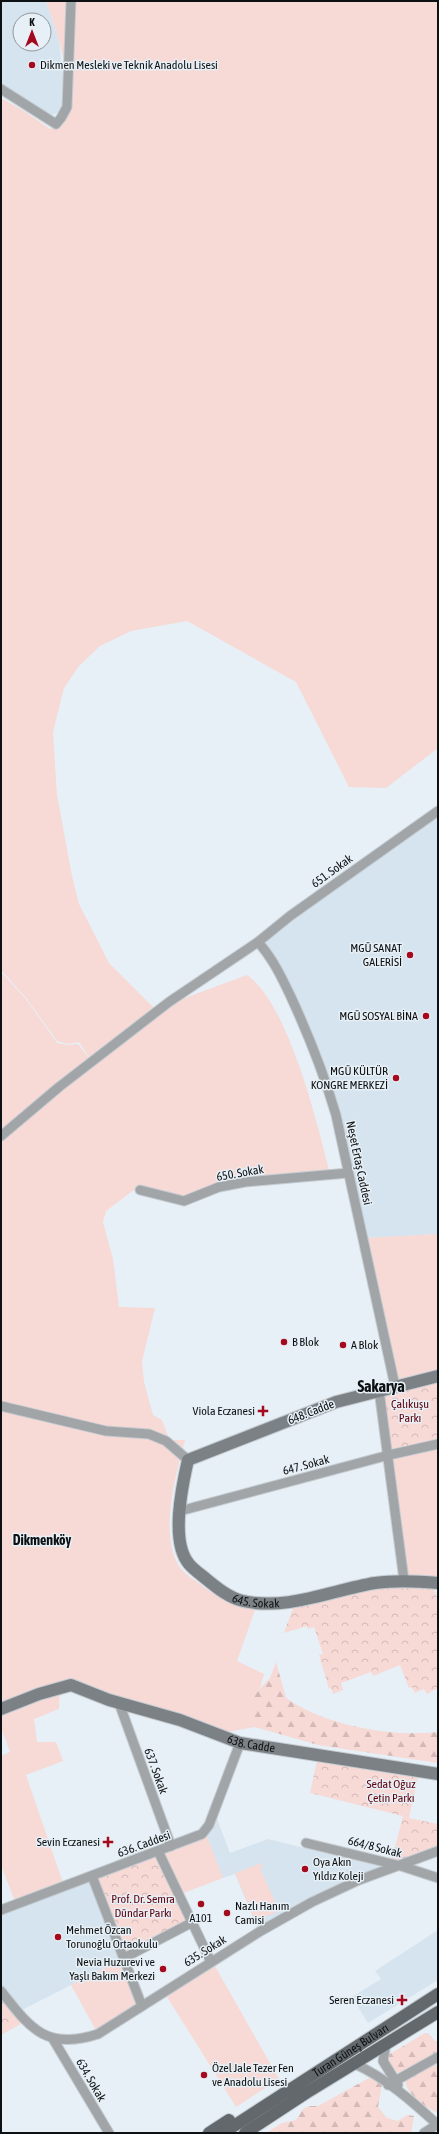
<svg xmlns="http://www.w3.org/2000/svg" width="439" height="2134" font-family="'Asap Condensed',sans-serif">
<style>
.built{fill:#d5e4ef;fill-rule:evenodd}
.green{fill:#f7d9d6}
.forest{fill:url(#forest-firs)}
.park{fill:url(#park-crowns)}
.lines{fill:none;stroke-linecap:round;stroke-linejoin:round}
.street-casing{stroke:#c4ccd2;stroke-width:11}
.secondary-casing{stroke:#c4ccd2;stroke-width:14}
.primary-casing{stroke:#c4ccd2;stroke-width:14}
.street{stroke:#a1a5a7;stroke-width:9}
.secondary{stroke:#7c8185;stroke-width:12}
.primary{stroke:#62686c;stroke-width:12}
.poi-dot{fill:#a4091d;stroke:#e7f0f6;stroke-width:1.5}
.labels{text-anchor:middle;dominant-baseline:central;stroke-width:3;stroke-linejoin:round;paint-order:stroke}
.poi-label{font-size:12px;fill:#0e1113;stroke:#e7f0f6;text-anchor:start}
.street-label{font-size:12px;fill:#0e1113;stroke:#e7f0f6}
.park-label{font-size:12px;fill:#5e020c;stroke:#e7f0f6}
.quarter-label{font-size:14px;font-weight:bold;fill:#0e1113;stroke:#e7f0f6}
.district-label{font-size:16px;font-weight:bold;fill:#0e1113;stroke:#e7f0f6}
</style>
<defs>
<pattern id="forest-firs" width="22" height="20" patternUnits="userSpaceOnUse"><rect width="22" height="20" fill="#f7d9d6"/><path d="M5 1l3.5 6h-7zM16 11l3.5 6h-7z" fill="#d3b9b7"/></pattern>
<pattern id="park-crowns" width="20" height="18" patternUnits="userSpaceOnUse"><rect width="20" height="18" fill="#f7d9d6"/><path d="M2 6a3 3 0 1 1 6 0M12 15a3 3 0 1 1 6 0" fill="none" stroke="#d3b9b7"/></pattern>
</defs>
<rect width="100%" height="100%" fill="#e7f0f6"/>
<g class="built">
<path d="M 1,1 L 46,1 L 59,40 L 64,86 L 64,107 L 60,112 L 52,115 L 1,86 ZM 20,20 L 44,20 L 44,44 L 20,44 Z"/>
<path d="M 438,811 L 438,1234 L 363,1238 L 348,1173 L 315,1049 L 258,942 Z"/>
<path d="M 214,1811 L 230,1853 L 268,1839 L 374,1865 L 387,1862 L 380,1872 L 259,1932 L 235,1874 L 223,1878 L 205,1831 Z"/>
<path d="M 92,1876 L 124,1958 L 18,2012 L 1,1991 L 1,1910 Z"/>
<path d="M 438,1930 L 438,1980 L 368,2023 L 352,1997 L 381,1979 L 375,1971 Z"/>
</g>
<g class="green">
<path d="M 46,1 L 438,1 L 438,748 L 386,788 L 349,787 L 296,682 L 187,621 L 131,631 L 100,646 L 79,666 L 64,688 L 53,732 L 57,795 L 72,876 L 79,904 L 109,963 L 155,1009 L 247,975 C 288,1003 317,1122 329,1170 L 240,1181 L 189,1197 L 152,1195 L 135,1189 L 106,1211 L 103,1222 L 113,1259 L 119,1307 L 155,1308 L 142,1361 L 144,1382 L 153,1415 L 162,1420 L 168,1436 L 173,1440 L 185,1440 C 176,1473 159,1535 179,1566 C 183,1573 193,1579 200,1584 C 219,1599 232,1604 256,1607 L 237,1661 L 264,1674 L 260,1688 L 251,1698 L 251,1713 L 255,1727 L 227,1732 L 181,1714 L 111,1695 L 95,1687 L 72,1680 L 1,1704 L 1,972 L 26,999 L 57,1043 L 68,1045 L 78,1044 L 92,1062 L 79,1042 L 68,1044 L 57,1041 L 27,999 L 1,970 L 1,98 L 24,111 L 50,129 C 54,127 60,123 62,119 C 77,86 57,33 46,1 Z"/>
<path d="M 438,1234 L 438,1376 L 395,1386 L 363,1238 Z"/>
<path d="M 438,1444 L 438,1583 L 404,1580 L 389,1455 Z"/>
<path d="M 60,1687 L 59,1709 L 34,1719 L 37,1742 L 56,1742 L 63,1761 L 26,1775 L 64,1886 L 16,1904 L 1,1865 L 1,1756 L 10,1752 L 1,1728 L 1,1709 Z"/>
<path d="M 205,1831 L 223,1878 L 178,1895 L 158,1851 Z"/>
<path d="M 262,1863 L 263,1866 L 260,1868 L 279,1911 L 255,1921 L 235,1873 Z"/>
<path d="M 124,1958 L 142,2006 L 98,2034 L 71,1985 Z"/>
<path d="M 212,1961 L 279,2079 L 236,2107 L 164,1992 Z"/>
</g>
<g class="forest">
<path d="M 276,1662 L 286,1698 C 326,1726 390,1737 438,1732 L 438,1763 L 318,1745 L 255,1727 L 251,1713 L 251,1698 L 270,1678 Z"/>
<path d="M 425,2033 L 428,2033 L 435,2041 L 438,2041 L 438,2054 L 398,2073 L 393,2071 L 388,2062 L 388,2055 Z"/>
<path d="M 438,2064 L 438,2113 C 427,2109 405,2092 405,2080 L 411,2078 L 413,2075 Z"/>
<path d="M 369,2078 L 377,2080 L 382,2085 L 378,2107 L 387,2118 L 398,2121 L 407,2115 L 414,2116 L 411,2133 L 266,2133 L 282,2123 L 296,2120 L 303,2109 L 309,2106 L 318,2106 Z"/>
</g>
<g class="park">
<path d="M 438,1376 L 438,1444 L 389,1455 L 379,1390 Z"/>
<path d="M 431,1582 L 438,1599 L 438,1688 L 427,1694 L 424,1689 L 415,1693 L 412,1687 L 409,1688 L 400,1665 L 373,1676 L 371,1672 L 341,1683 L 343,1690 L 333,1694 L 331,1688 L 329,1689 L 319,1655 L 323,1654 L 314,1627 L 308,1629 L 307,1626 L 284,1633 L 293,1608 L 292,1601 L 334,1592 Z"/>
<path d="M 318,1756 L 419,1771 L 409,1818 L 438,1824 L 438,1851 L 391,1863 L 403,1816 L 310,1793 Z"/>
<path d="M 158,1851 L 191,1923 L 124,1958 L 92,1876 Z"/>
<path d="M 1,1991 L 26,2021 L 1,2035 Z"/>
</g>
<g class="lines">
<g class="street-casing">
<g id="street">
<path d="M 1,89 L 56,124 L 61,118 L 67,107 L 71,1"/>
<path d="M 1,1136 L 59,1087 L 169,1002 L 258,942"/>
<path d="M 140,1190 L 184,1201 L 219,1187 L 245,1182 L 348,1173"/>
<path d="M 395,1386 L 336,1115 C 324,1074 309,1036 291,997 C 281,976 273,959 258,942 L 290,916 L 438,811"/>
<path d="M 379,1390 L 404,1580"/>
<path d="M 1,1406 L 106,1431 L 149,1434 L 166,1441 L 188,1460"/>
<path d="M 180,1511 L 389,1455 L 438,1444"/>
<path d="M 119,1703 L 171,1846"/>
<path d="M 306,1843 L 401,1866 L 438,1878"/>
<path d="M 158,1851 L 211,1962"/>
<path d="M 92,1876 L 142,2006"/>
<path d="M 1,1910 L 202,1834 L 209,1825 L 240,1743"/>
<path d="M 124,1958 L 191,1923"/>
<path d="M 1,1991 C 30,2028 46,2051 98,2034 L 259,1932 L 312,1902 L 359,1880 L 438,1851"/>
<path d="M 53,2039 L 109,2133"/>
<path d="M 386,2044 L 383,2061 L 398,2085"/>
<path d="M 355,2064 C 386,2078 413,2102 438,2125"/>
<path d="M 388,2085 L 438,2057"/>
<path d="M 424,2133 L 438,2124"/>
</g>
</g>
<g class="secondary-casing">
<g id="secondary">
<path id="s1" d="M 438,1376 L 336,1402 L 188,1460 C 182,1486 170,1542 189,1564 C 193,1569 200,1574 205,1578 C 216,1587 229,1598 243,1601 C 287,1611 332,1590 375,1583 C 397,1580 416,1581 438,1583"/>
<path id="s2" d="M 1,1709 L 39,1694 L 71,1685 L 109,1700 L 180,1720 L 240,1743 L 438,1774"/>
</g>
</g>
<g class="primary-casing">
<g id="primary">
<path d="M 209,2133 L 229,2120"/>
<path id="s3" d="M 223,2133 L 438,1994"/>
<path d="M 245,2133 L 306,2093 L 438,2012"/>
</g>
</g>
<use href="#street" class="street"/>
<use href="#secondary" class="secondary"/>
<use href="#primary" class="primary"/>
</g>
<g class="poi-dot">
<circle cx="32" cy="65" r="4"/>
<circle cx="410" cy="955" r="4"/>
<circle cx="426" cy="1016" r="4"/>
<circle cx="396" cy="1078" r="4"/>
<circle cx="284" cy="1342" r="4"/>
<circle cx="343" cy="1345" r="4"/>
<path d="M261 1405h4v4h4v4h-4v4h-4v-4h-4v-4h4z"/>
<path d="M106 1836h4v4h4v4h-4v4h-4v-4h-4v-4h4z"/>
<circle cx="305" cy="1869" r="4"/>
<circle cx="201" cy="1904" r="4"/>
<circle cx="227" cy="1913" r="4"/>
<circle cx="58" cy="1937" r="4"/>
<circle cx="163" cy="1969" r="4"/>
<path d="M400 1994h4v4h4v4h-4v4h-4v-4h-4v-4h4z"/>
<circle cx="204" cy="2075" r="4"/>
</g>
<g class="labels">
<g class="poi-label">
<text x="40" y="65">Dikmen Mesleki ve Teknik Anadolu Lisesi</text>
<text x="402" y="948" text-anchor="end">MGÜ SANAT<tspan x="402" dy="14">GALERİSİ</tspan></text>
<text x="418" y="1016" text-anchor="end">MGÜ SOSYAL BİNA</text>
<text x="388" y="1071" text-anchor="end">MGÜ KÜLTÜR<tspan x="388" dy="14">KONGRE MERKEZİ</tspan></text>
<text x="292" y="1342">B Blok</text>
<text x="351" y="1345">A Blok</text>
<text x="255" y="1411" text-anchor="end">Viola Eczanesi</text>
<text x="100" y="1842" text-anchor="end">Sevin Eczanesi</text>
<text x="313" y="1862">Oya Akın<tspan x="313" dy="14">Yıldız Koleji</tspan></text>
<text x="235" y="1906">Nazlı Hanım<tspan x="235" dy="14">Camisi</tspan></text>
<text x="201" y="1918" text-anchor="middle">A101</text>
<text x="66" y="1930">Mehmet Özcan<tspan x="66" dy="14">Torunoğlu Ortaokulu</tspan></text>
<text x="155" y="1962" text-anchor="end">Nevia Huzurevi ve<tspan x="155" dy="14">Yaşlı Bakım Merkezi</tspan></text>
<text x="394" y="2000" text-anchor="end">Seren Eczanesi</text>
<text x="212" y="2068">Özel Jale Tezer Fen<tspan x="212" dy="14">ve Anadolu Lisesi</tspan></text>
</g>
<g class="street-label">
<text transform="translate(332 871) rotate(-36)">651. Sokak</text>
<text transform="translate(359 1163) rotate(78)">Neşet Ertaş Caddesi</text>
<text transform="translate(240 1173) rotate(-10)">650. Sokak</text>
<text transform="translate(311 1412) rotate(-21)">648. Cadde</text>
<text transform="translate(306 1465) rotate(-15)">647. Sokak</text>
<text stroke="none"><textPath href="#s1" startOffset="450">645. Sokak</textPath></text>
<text stroke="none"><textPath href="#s2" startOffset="264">638. Cadde</textPath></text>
<text transform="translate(156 1771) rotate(70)">637. Sokak</text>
<text transform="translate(144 1844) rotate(-20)">636. Caddesi</text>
<text transform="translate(375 1847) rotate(14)">664/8 Sokak</text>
<text transform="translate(205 1951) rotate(-32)">635. Sokak</text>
<text stroke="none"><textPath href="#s3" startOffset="152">Turan Güneş Bulvarı</textPath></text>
<text transform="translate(91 2080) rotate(60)">634. Sokak</text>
</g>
<g class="park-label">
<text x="410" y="1404">Çalıkuşu<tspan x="410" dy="14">Parkı</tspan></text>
<text x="391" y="1784">Sedat Oğuz<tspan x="391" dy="14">Çetin Parkı</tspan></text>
<text x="143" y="1899">Prof. Dr. Semra<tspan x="143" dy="14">Dündar Parkı</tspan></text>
</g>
<g class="quarter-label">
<text x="42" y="1540">Dikmenköy</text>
</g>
<g class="district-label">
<text x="381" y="1386">Sakarya</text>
</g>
</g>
<rect width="439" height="2134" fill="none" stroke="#0e1113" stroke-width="4"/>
<g transform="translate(32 32)"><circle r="19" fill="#e7f0f6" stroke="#90979b"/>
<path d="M0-3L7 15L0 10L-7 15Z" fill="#a4091d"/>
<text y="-6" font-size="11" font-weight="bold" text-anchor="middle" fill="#0e1113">K</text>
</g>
</svg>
